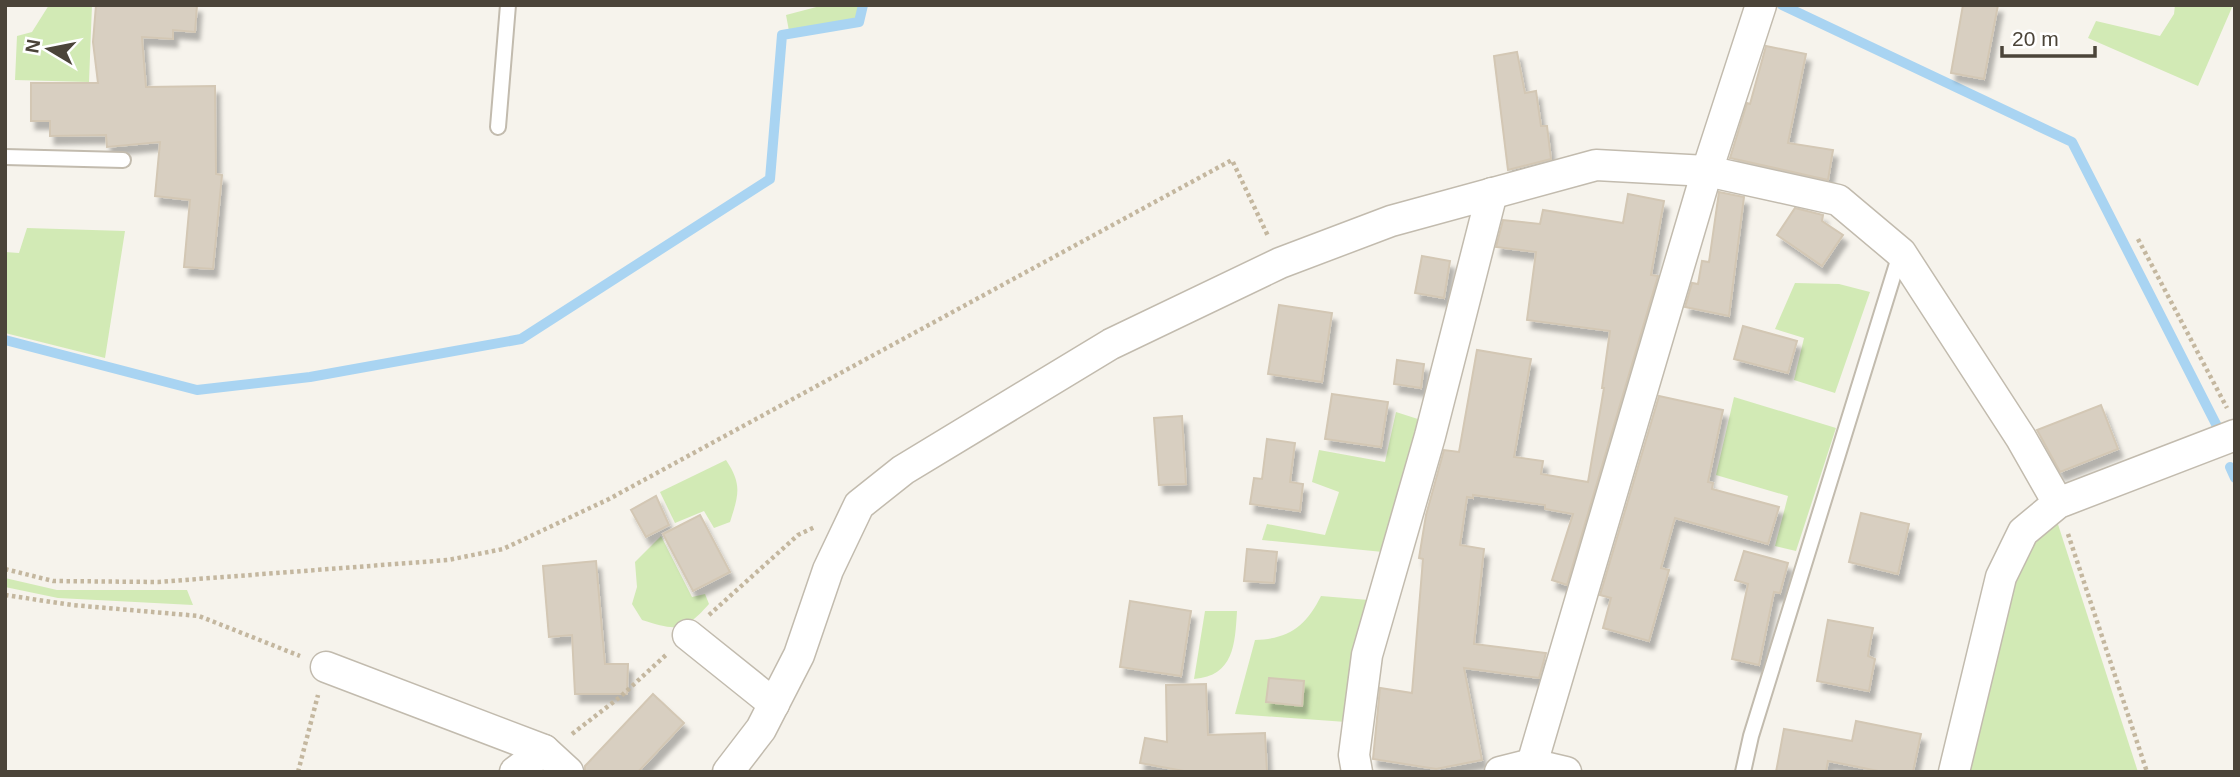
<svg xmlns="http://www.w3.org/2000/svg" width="2240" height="777" font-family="Helvetica,sans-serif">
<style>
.green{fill:#d2eab5}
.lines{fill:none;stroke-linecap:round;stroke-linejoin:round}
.stream{stroke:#a9d4f2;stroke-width:10}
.building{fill:#d8cfc1;stroke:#d3c7b4;stroke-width:2;filter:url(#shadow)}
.service-casing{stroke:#c2bbae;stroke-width:18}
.minor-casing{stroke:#c2bbae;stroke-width:33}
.path{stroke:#c4b79f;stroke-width:4.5;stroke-dasharray:3.5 3.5;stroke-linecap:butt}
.service{stroke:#fff;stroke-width:14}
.minor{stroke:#fff;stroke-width:30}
</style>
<defs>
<filter id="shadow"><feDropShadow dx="4.5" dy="8" stdDeviation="2" flood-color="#0004"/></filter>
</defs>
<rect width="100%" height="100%" fill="#f6f3ec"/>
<g class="green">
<path d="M 49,5 L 92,5 L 89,82 L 15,80 L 17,36 L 32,32 Z"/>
<path d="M 824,5 L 861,5 L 858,21 L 789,31 L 786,15 Z"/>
<path d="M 2175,5 L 2233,5 L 2198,86 L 2088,38 L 2096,21 L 2160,36 L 2174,14 Z"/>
<path d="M 27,228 L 125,231 L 105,358 L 5,333 L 5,252 L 19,253 Z"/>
<path d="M 1795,283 L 1839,284 L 1870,292 L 1835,393 L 1794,380 L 1804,338 L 1775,329 Z"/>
<path d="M 1734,397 L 1836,428 L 1796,551 L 1775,546 L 1788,496 L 1716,475 Z"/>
<path d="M 1396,412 L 1421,420 L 1383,552 L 1262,540 L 1267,524 L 1325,535 L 1339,492 L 1312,482 L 1319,450 L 1385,462 Z"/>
<path d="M 726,460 C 742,484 739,494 730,522 L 714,528 L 704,511 L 675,523 L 660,492 Z"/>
<path d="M 2055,515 L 2138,772 L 1962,772 L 2007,580 L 2028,536 Z"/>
<path d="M 661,536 L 692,597 L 705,594 L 709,604 C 684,632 677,631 642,620 L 632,604 L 637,587 L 635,562 Z"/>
<path d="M 5,578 L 57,590 L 187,590 L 193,605 L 58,598 L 5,587 Z"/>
<path d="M 1321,596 L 1369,600 L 1346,722 L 1235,714 L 1255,640 C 1289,639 1306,626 1321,596 Z"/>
<path d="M 1205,611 L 1237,611 C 1235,644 1234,676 1194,679 Z"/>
</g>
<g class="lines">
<g class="stream">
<path d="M 1782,5 L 2072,142 L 2218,428"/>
<path d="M 5,340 L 197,390 L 310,377 L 521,339 L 770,179 L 782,35 L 859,22 L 863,5"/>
<path d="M 2230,467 L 2235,478"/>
</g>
</g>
<g class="building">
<path d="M 96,5 L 197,5 L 195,32 L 173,30 L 173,39 L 142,37 L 146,87 L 215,86 L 216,174 L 222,175 L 213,269 L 184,267 L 190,200 L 155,196 L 160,142 L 107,147 L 106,135 L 50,136 L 50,121 L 31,121 L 31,83 L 98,83 L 93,42 Z"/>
<path d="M 1963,5 L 1998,5 L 1984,79 L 1951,73 Z"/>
<path d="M 1766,46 L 1806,54 L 1788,143 L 1833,150 L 1828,180 L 1730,158 L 1747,103 L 1750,104 Z"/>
<path d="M 1517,52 L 1525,93 L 1536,91 L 1541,126 L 1547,126 L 1551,159 L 1508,170 L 1494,56 Z"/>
<path d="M 1719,192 L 1744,197 L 1729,316 L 1685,307 L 1692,283 L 1698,284 L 1702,261 L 1709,262 Z"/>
<path d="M 1628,194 L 1664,201 L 1651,275 L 1658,276 L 1567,585 L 1552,580 L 1573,514 L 1545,509 L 1545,505 L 1473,495 L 1473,498 L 1467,497 L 1460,545 L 1484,549 L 1474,644 L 1546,653 L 1539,678 L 1464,668 L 1482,760 L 1436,769 L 1373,759 L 1380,688 L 1412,693 L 1423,559 L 1419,558 L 1426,515 L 1444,450 L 1459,452 L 1477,350 L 1531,359 L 1514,457 L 1543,461 L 1541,474 L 1588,482 L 1604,388 L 1602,388 L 1610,331 L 1527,320 L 1536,252 L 1496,247 L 1503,220 L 1540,224 L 1543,210 L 1623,223 Z"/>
<path d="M 1795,208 L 1823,215 L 1822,221 L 1843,235 L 1822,266 L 1777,235 Z"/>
<path d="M 1422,256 L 1450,261 L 1444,298 L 1415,293 Z"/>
<path d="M 1279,305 L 1332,313 L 1322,382 L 1268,374 Z"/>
<path d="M 1743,326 L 1797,341 L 1788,373 L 1734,359 Z"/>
<path d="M 1397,360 L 1424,364 L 1421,388 L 1394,384 Z"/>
<path d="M 1332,394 L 1388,402 L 1381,447 L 1325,439 Z"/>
<path d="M 1659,396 L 1723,410 L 1708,482 L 1713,483 L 1712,489 L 1779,507 L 1768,544 L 1675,518 L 1661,568 L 1669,570 L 1649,641 L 1603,628 L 1611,598 L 1600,595 Z"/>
<path d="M 2101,405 L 2118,449 L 2060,472 L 2037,430 Z"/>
<path d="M 1182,416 L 1186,484 L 1159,485 L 1154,418 Z"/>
<path d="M 1267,439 L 1295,443 L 1290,482 L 1303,484 L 1300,511 L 1250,504 L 1254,478 L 1262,479 Z"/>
<path d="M 656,496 L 669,525 L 646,537 L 631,510 Z"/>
<path d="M 1861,513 L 1909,524 L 1898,574 L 1849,562 Z"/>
<path d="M 700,515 L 730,572 L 693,591 L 663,534 Z"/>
<path d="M 1247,549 L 1277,552 L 1274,583 L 1244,581 Z"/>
<path d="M 1744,551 L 1788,563 L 1780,593 L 1774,592 L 1759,665 L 1732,659 L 1748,584 L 1735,580 Z"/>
<path d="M 596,561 L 605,664 L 628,664 L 627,694 L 575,694 L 572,635 L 549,637 L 543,566 Z"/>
<path d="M 1130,601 L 1191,611 L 1181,676 L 1120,667 Z"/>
<path d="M 1828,620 L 1873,628 L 1868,656 L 1875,659 L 1869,691 L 1817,681 Z"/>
<path d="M 1269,678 L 1304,681 L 1302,706 L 1266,702 Z"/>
<path d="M 1206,684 L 1208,735 L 1265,733 L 1267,772 L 1189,772 L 1140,763 L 1145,738 L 1167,742 L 1166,685 Z"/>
<path d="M 653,694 L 684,723 L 638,772 L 585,772 L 585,766 Z"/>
<path d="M 1856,721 L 1921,734 L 1913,772 L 1883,772 L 1828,761 L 1826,772 L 1776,772 L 1784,729 L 1852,741 Z"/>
</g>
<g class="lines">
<g class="service-casing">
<g id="service">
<path d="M 498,127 L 508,5"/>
<path d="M 5,157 L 123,160"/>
<path d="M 1743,772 L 1751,736 L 1900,254"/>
</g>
</g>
<g class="minor-casing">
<g id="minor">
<path d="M 688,635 L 774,704"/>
<path d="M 326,667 L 544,750 L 568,772"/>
<path d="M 1532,764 L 1707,171 L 1761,5"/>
<path d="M 515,772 L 544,750"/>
<path d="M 728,772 L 761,729 L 799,655 L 828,570 L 859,505 L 903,470 L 1111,344 L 1280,263 L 1391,221 L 1596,165 L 1707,171 L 1838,200 L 1901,253 L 2021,438 L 2058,503"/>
<path d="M 1357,772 L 1354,755 L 1367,655 L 1430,436 L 1492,193"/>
<path d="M 1500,772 L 1532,764 L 1566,772"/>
<path d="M 1954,772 L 2001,577 L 2023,532 L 2058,503 L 2235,435"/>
</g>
</g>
<g class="path">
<path d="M 2138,239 L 2227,408"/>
<path d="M 2068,534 L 2147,772"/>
<path d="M 5,569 L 53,581 L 158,582 L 448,560 L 503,549 L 609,499 L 1232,160 L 1268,236"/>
<path d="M 5,595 L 72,605 L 199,616 L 300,656"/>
<path d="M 709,615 L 798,535 L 815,527"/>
<path d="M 572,734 L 620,697 L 667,654"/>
<path d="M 298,772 L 318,695"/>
</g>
<use href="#service" class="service"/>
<use href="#minor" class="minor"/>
</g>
<rect width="2240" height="777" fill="none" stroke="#4b4439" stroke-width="14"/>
<g transform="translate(49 49) rotate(280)" stroke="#ffffff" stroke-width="5" paint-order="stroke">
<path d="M0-5L12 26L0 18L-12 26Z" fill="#4b4439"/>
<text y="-10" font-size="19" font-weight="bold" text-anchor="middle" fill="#4b4439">N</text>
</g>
<path d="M2002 46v10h93v-10" fill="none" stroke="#4b4439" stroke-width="3.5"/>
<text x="2012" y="46" font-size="21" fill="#4b4439" stroke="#ffffff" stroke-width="5" paint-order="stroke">20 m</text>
</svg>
